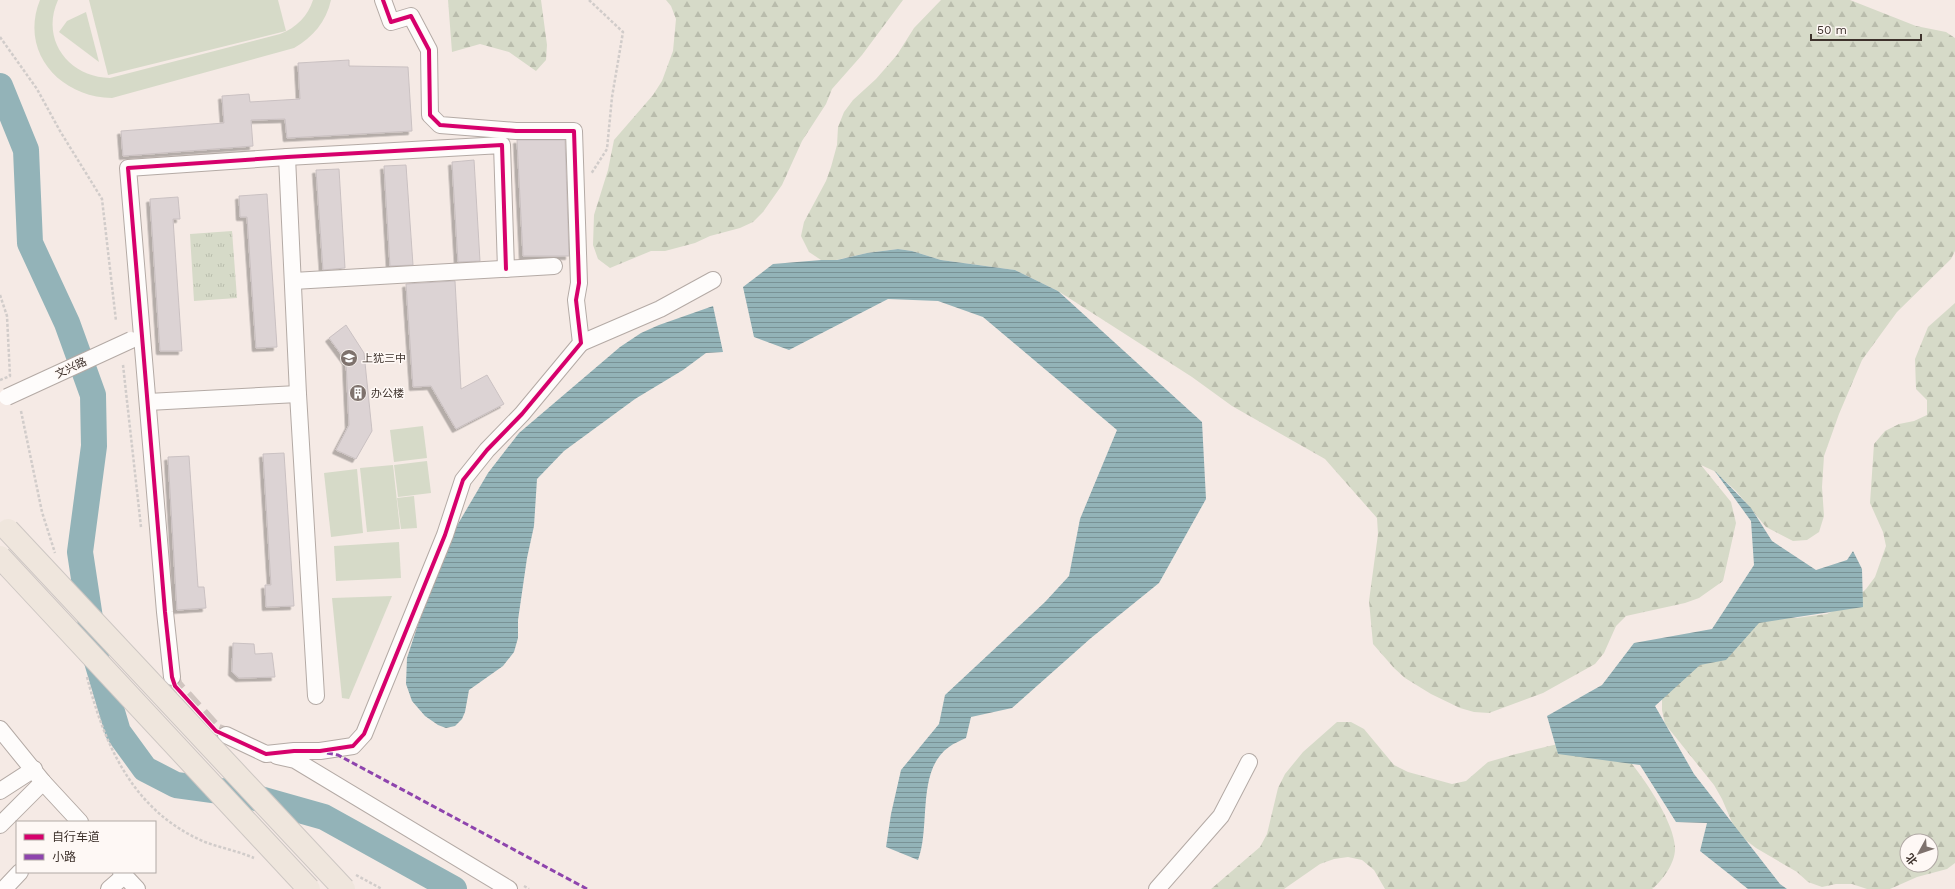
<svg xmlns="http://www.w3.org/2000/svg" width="1955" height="889" font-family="'Work Sans','Noto Sans SC',sans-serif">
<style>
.grass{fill:url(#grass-tufts)}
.forest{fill:url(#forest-firs);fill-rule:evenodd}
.park{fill:#d6dac8}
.water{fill:url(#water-rules)}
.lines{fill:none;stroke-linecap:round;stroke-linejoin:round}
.river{stroke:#93b3b8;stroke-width:26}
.building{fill:#dcd3d4;stroke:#cac1c2;filter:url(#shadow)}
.minor-tunnel{stroke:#d0c5c0;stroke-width:16;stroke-dasharray:16 8;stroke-linecap:butt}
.minor-casing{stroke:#b4aaa5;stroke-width:18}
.path{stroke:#d1ccca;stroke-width:2.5;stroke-dasharray:3 2;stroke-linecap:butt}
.minor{stroke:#fefcfb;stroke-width:16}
.minor-bridge-casing{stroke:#b4aaa5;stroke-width:18;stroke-linecap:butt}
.highway-bridge-casing{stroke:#cdc7c3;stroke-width:24;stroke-linecap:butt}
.minor-bridge{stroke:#fefcfb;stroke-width:16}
.highway-bridge{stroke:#efe6dd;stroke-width:22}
.quiet{stroke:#8e44ad;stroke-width:3;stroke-dasharray:6 3;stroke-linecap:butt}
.cycleway-casing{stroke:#fef8f5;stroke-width:6}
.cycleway{stroke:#d6006c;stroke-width:4}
.labels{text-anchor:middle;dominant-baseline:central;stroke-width:3;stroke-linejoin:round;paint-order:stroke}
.poi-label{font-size:11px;fill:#3e322c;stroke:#fef8f5;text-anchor:start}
.street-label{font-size:11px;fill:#3e322c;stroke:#fef8f5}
</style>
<defs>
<pattern id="grass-tufts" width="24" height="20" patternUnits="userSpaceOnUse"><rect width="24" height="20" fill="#d6dac8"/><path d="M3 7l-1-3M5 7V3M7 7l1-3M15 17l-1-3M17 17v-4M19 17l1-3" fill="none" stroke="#b9bcac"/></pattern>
<pattern id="forest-firs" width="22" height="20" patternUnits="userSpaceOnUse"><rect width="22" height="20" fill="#d6dac8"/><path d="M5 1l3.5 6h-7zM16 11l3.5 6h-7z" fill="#b9bcac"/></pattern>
<pattern id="water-rules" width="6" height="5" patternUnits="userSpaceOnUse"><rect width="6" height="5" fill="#93b3b8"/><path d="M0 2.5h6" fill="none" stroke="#799296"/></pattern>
<filter id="shadow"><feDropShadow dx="-3.5" dy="3.5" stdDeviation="0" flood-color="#0004"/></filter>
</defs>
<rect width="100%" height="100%" fill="#f5eae5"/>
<path class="grass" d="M 232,231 L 237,298 L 194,301 L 190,234 Z"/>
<g class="forest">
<path d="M 448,0 L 541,0 L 547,45 L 546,60 L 536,71 L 509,52 L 480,44 L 452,52 Z"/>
<path d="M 666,0 L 903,0 L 862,55 L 832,89 L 826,104 L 802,141 L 782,185 L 763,212 L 753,222 L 740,228 L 710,236 L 695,243 L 665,251 L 651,251 L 610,268 L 598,259 L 593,245 L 594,215 L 608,170 L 614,140 L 653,95 L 662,81 L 673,51 L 676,19 L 671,6 Z"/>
<path d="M 941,0 L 1850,0 L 1916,26 L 1946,32 L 1955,38 L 1955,251 L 1951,259 L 1897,312 L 1862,360 L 1839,414 L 1824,456 L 1822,487 L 1824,516 L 1819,532 L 1807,540 L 1793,541 L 1766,527 L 1736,491 L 1714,471 L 1701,465 L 1731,502 L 1736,523 L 1723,581 L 1699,598 L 1685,603 L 1626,616 L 1616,626 L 1604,653 L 1595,664 L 1543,693 L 1489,713 L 1474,712 L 1460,708 L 1431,694 L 1405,678 L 1394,668 L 1373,644 L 1369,601 L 1378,534 L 1377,518 L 1325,459 L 1232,406 L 1192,377 L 1058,291 L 1015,270 L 941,260 L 912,251 L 898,249 L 867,253 L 836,260 L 821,260 L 809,252 L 801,236 L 804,222 L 826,181 L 831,167 L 837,145 L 838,127 L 844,112 L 853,100 L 876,79 L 897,55 L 914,28 Z"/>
<path d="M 1955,303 L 1955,863 L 1947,869 L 1917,877 L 1890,889 L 1867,889 L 1852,884 L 1836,884 L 1822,887 L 1808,882 L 1797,872 L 1756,848 L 1743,838 L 1734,827 L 1722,799 L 1714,785 L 1665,724 L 1662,710 L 1662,695 L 1676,670 L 1766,615 L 1796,618 L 1827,614 L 1854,600 L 1866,589 L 1875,577 L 1886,546 L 1883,532 L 1870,503 L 1874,444 L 1885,431 L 1899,424 L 1914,421 L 1927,415 L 1927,400 L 1916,389 L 1915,359 L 1928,327 ZM 1907,841 L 1931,841 L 1931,865 L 1907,865 Z"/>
<path d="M 1337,722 L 1351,722 L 1364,729 L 1394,765 L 1408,772 L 1452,784 L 1466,781 L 1488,762 L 1516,754 L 1575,740 L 1617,746 C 1637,768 1673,817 1675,847 C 1676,862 1663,880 1652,889 L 1385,889 L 1374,870 L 1362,860 L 1348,857 L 1334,859 L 1320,864 L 1284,889 L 1211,889 L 1260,847 L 1267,834 L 1278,788 L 1285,774 L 1303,752 Z"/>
</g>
<g class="park">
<path d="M 40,0 L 58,0 C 40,40 69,77 110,78 L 280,34 C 296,28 308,16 313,0 L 331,0 C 326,22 313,37 294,48 L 112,98 C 60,97 19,52 40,0 Z"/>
<path d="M 89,0 L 278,0 L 286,31 L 108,75 Z"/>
<path d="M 86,12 L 99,62 L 59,32 L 67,21 Z"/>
<path d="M 423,426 L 427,458 L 394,462 L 390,430 Z"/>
<path d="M 427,461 L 431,493 L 398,497 L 394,465 Z"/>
<path d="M 393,465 L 400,529 L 367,532 L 360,468 Z"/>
<path d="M 357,469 L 363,533 L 331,537 L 324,473 Z"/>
<path d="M 414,496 L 417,528 L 401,529 L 397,498 Z"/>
<path d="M 399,542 L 401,578 L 336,581 L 334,546 Z"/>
<path d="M 392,596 L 349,699 L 342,698 L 332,598 Z"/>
</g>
<g class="water">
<path d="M 898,249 L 912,251 L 941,260 L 1015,270 L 1058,291 L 1202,422 L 1206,499 L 1159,583 L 1091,638 L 1012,708 L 971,717 L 966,738 C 960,741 954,743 949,747 C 916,770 931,827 918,860 L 886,847 L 891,814 L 901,770 L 939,724 L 945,695 L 1045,602 L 1069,576 L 1080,519 L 1117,430 L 983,317 L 938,301 L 888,299 L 789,350 L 754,337 L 743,287 L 773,264 L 821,260 L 837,260 L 867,253 Z"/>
<path d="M 713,306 L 723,352 L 706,353 L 683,370 L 635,399 L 564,451 L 537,479 L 534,526 L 527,558 L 518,620 L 518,638 L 514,652 L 503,666 L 469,690 L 465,712 L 462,719 L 455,726 L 446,728 L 438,725 L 425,716 L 412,701 L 406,684 L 407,658 L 425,603 L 452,534 L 488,473 L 519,433 L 620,347 L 641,333 L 659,325 Z"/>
<path d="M 1714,470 L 1751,508 L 1772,541 L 1816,570 L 1847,560 L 1853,551 L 1862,569 L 1863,607 L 1759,623 L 1726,660 L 1700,665 L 1655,706 L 1694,774 L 1780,884 L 1787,889 L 1748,889 L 1700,851 L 1707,823 L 1676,822 L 1640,765 L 1558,754 L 1547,716 L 1602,685 L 1634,643 L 1712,629 L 1754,565 L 1751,521 Z"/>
</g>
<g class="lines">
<path class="river" d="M 0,86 L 26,150 L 30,243 L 67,323 L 93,395 L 94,446 L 80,552 L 96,658 L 118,732 L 145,769 L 176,785 L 242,794 L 324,817 L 454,889"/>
</g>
<g class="building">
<path d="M 349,60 L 349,66 L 408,67 L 412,131 L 287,138 L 285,119 L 251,120 L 253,146 L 123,156 L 121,131 L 224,123 L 222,96 L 249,94 L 250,102 L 300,99 L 298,63 Z"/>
<path d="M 517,140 L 565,140 L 569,256 L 523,256 Z"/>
<path d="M 474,160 L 480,261 L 458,262 L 452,162 Z"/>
<path d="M 406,165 L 413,265 L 390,266 L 384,166 Z"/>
<path d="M 339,169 L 345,268 L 323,270 L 316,170 Z"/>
<path d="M 267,194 L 277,347 L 256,348 L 247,217 L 240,217 L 239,196 Z"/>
<path d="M 178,197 L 180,219 L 173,219 L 182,351 L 160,351 L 150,199 Z"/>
<path d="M 455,281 L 461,389 L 487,375 L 504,404 L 456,429 L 431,386 L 413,387 L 406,284 Z"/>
<path d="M 346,325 L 364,353 L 372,431 L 356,459 L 336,450 L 349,425 L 346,361 L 329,338 Z"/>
<path d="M 284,453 L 294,606 L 266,607 L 265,585 L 271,585 L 263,454 Z"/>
<path d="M 189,456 L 198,587 L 204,587 L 206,608 L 177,610 L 168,457 Z"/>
<path d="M 233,643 L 254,644 L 255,654 L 272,653 L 275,677 L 239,678 L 232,672 Z"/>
</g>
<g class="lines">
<path class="minor-tunnel" d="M 172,677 L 175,686 L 216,731 L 226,735"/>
<g class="minor-casing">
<g id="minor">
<path d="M 287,157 L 298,394 L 316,696"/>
<path d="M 293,281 L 554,266"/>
<path d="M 581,343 L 660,309 L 713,280"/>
<path d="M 148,402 L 298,394"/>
<path d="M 172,677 L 165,612 L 128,168 L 287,157 L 502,145 L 506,269"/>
<path d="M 0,729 L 43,782 L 80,822"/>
<path d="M 226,735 L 266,754 L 294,751 L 320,751 L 353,746 L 364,734 L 445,535 L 463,480 L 487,450 L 522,414 L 581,343 L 576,300 L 579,283 L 574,131 L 516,131 L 440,125 L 430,115 L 429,50 L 411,16 L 391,22 L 383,0"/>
<path d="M 277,756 L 295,760 L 509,889"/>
<path d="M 0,791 L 34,769"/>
<path d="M 0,825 L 43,782"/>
<path d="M 121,872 L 137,889"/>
<path d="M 4,889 L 20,872"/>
<path d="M 109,889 L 124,876"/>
<path d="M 1157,889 L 1221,816 L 1249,762"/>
</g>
</g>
<g class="path">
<path d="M 589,0 L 623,32 L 612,97 L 607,149 L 591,174"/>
<path d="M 0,37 L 37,89 L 60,131 L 102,199 L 116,321"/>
<path d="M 0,295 L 7,316 L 10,376 L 0,380"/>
<path d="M 123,365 L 141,527"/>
<path d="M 21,411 L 42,512 L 55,553"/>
<path d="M 87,677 C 105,747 134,812 205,842 C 221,848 238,851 254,858"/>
<path d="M 356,875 L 382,889"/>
<path d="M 524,886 L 529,889"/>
</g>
<use href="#minor" class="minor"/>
<g class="minor-bridge-casing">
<path id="minor-bridge" d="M 7,397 L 131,340"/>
</g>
<g class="highway-bridge-casing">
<g id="highway-bridge">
<path d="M 8,530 L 344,889"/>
<path d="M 0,557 L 309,889"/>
</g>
</g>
<use href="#minor-bridge" class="minor-bridge"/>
<use href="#highway-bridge" class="highway-bridge"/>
<path class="quiet" d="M 327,753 L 338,755 L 587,889"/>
<g class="cycleway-casing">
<path id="cycleway" d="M 383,0 L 391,22 L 411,16 L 429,50 L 430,115 L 440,125 L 516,131 L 574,131 L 579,283 L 576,300 L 581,343 L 522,414 L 487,450 L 463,480 L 445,535 L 364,734 L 353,746 L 320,751 L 294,751 L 266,754 L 216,731 L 175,686 L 172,677 L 165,612 L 128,168 L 287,157 L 502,145 L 506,269"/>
</g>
<use href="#cycleway" class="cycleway"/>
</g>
<defs>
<g id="school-disc" transform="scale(0.9)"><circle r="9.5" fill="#7e726d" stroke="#fef8f5"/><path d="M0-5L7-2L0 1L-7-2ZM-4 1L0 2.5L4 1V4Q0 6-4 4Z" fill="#fff"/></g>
<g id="building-disc" transform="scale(0.9)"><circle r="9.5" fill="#7e726d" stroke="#fef8f5"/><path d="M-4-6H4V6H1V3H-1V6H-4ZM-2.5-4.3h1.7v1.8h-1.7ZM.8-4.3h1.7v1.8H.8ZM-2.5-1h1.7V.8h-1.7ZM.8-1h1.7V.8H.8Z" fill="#fff"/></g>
</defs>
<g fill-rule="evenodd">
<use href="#school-disc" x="349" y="358"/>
<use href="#building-disc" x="358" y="393"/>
</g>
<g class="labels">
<g class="poi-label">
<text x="362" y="358">上犹三中</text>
<text x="371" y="393">办公楼</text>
</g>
<g class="street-label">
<text transform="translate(71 368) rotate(-25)">文兴路</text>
</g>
</g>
<rect x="16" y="821" width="140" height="52" fill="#fef8f5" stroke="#b1a9a5"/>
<rect x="24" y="834" width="20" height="6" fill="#d6006c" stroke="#b1a9a5"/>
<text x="52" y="841" font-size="12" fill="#3e322c">自行车道</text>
<rect x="24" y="854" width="20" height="6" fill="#8e44ad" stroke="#b1a9a5"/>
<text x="52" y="861" font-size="12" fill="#3e322c">小路</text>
<g transform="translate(1919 853) rotate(230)"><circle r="19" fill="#fef8f5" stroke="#b1a9a5"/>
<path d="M0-3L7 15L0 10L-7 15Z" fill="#7e726d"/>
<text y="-6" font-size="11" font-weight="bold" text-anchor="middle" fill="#3e322c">北</text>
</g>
<path d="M1811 34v6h110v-6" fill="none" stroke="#3e322c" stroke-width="2"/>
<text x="1817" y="34" font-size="12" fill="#3e322c" stroke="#fef8f5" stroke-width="3" paint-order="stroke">50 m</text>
</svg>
